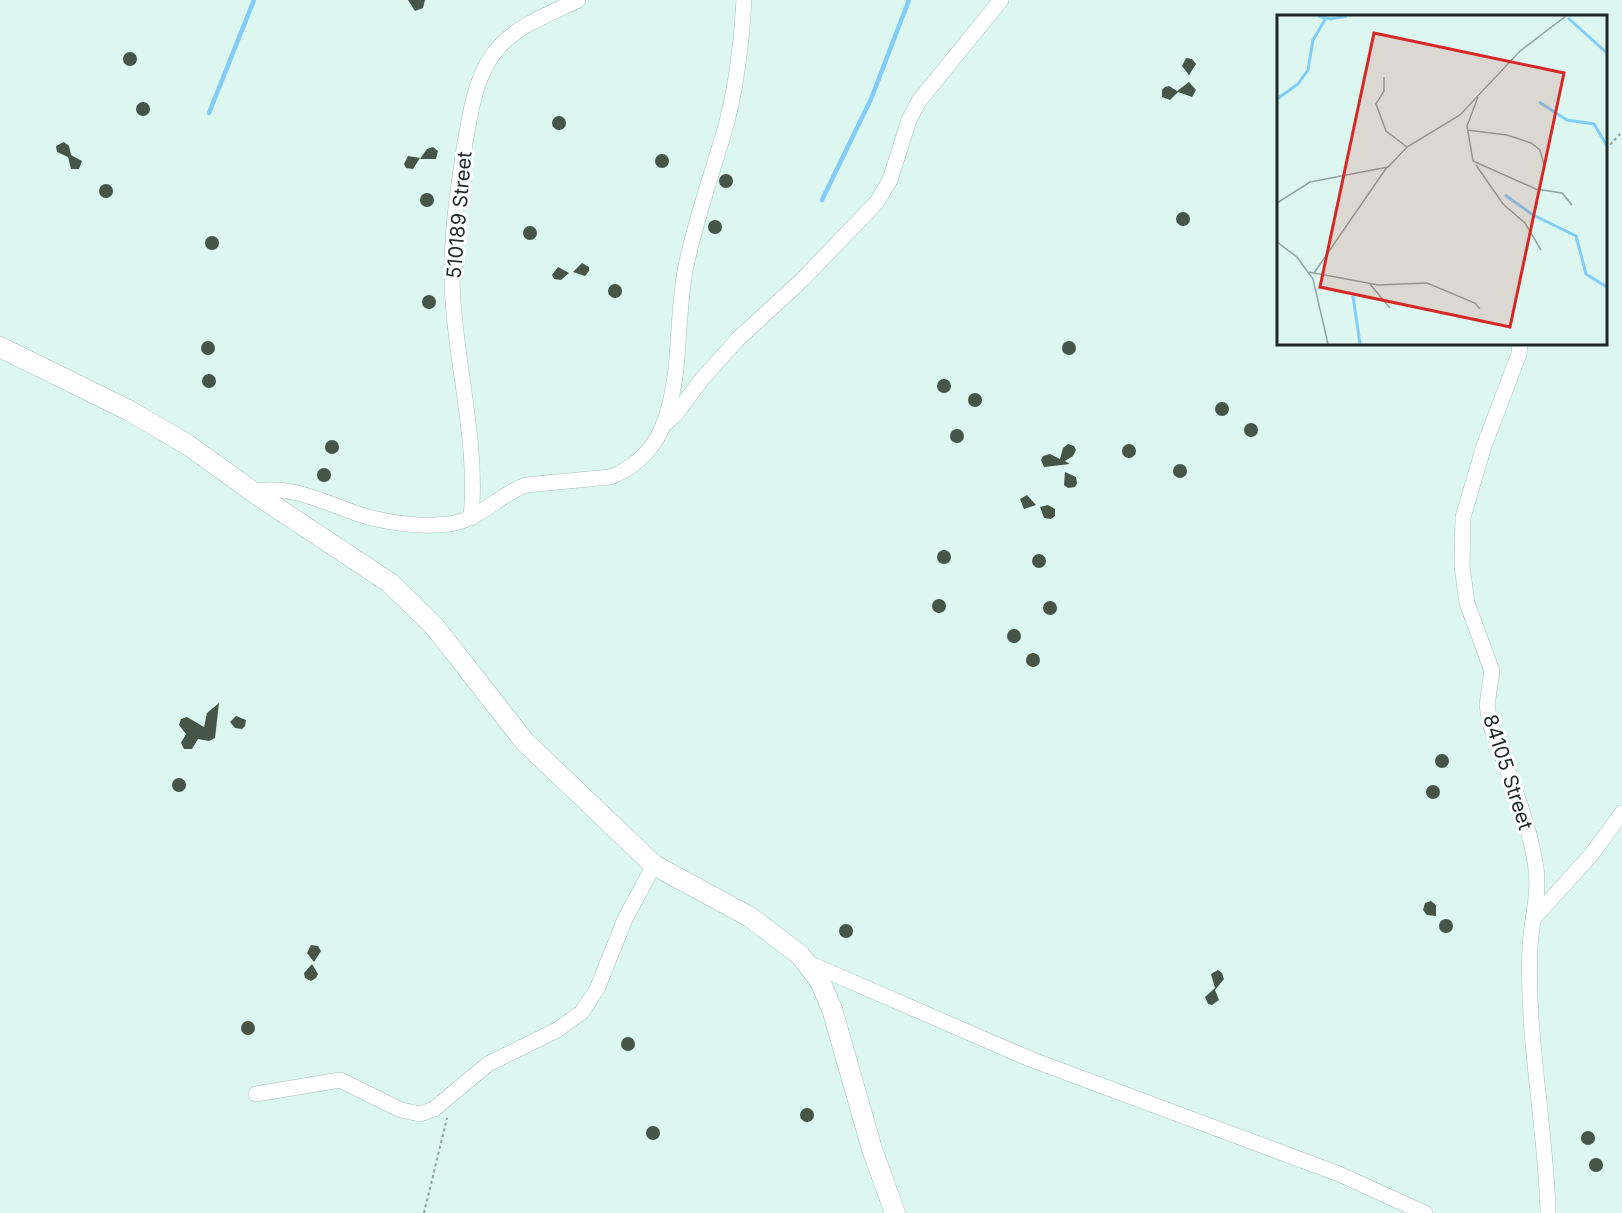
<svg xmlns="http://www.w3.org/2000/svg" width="1622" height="1213" font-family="Inter,sans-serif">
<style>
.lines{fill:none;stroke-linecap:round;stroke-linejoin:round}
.stream{stroke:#82cdf7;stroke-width:4.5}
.building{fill:#455648}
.minor-casing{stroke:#a5c0b9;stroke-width:16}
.tertiary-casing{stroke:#a5c0b9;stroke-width:21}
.path{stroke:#8da19c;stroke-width:2;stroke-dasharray:3 3;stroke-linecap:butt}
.minor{stroke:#fff;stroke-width:15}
.tertiary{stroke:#fff;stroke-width:20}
.labels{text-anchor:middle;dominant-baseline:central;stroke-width:6;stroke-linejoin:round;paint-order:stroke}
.street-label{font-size:20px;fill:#1f2927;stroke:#fff}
.inset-river{fill:none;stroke:#82cdf7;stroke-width:3}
.inset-road{fill:none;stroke:#90a59f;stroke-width:1.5}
.view{fill:#d62828;fill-opacity:0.15;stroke:#d62828;stroke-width:3}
.inset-edge{fill:none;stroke:#1f2927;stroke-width:3}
</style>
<rect width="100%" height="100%" fill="#dbf7ef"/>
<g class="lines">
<g class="stream">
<path d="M 209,113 L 254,0"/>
<path d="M 822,200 L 871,99 L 909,0"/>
</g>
</g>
<g class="building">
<path d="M 408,0 L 425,0 L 423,8 L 415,11 Z"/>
<circle cx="130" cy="59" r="7"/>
<path d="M 1186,58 L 1192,59 L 1196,64 L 1189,75 L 1182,66 Z"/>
<path d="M 1189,82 L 1196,90 L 1192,97 L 1178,92 L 1170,100 L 1162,97 L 1162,90 L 1165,87 L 1169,86 L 1177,91 Z"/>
<circle cx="143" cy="109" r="7"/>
<circle cx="559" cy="123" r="7"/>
<path d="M 64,142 L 69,146 L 71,155 L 82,161 L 79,169 L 71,169 L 68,157 L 57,152 L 56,146 Z"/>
<path d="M 433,147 L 438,151 L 436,159 L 420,159 L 427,149 Z"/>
<circle cx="662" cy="161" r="7"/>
<path d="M 408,156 L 420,158 L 413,169 L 406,168 L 404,164 Z"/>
<circle cx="726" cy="181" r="7"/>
<circle cx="106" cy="191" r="7"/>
<circle cx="427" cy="200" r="7"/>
<circle cx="1183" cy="219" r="7"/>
<circle cx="715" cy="227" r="7"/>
<circle cx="530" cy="233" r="7"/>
<circle cx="212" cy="243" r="7"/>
<path d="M 582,263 L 589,267 L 589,271 L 585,276 L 573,272 Z"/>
<path d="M 558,267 L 569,273 L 561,280 L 554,279 L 552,275 Z"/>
<circle cx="615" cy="291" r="7"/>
<circle cx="429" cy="302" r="7"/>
<circle cx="1069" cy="348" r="7"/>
<circle cx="208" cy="348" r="7"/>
<circle cx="209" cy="381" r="7"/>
<circle cx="944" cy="386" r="7"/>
<circle cx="975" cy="400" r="7"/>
<circle cx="1222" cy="409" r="7"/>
<circle cx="1251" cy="430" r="7"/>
<circle cx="957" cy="436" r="7"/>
<circle cx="332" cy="447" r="7"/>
<path d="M 1068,444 L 1074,446 L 1076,450 L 1073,456 L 1065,461 L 1070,464 L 1044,467 L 1041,460 L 1043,456 L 1050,454 L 1060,459 L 1063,448 Z"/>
<circle cx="1129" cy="451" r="7"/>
<circle cx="1180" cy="471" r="7"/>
<circle cx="324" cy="475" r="7"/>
<path d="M 1065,472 L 1076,477 L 1077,483 L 1075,487 L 1068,488 L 1064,485 Z"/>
<path d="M 1027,495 L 1036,505 L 1024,509 L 1020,499 Z"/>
<path d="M 1048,505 L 1055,509 L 1055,516 L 1051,519 L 1044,518 L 1040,507 Z"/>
<circle cx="944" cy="557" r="7"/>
<circle cx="1039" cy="561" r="7"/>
<circle cx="939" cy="606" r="7"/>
<circle cx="1050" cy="608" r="7"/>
<circle cx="1014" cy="636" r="7"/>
<circle cx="1033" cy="660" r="7"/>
<path d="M 219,703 L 215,738 L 209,741 L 198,739 L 192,749 L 184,749 L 181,743 L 186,734 L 179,725 L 181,719 L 187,717 L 204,727 L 207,713 Z"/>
<path d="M 236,716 L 246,720 L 245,726 L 242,729 L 235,728 L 230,722 Z"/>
<circle cx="1442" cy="761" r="7"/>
<circle cx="179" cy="785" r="7"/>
<circle cx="1433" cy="792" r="7"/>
<path d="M 1431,901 L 1436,905 L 1436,916 L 1427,915 L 1423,910 L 1425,903 Z"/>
<circle cx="1446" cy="926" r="7"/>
<circle cx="846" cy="931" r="7"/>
<path d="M 311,945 L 318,946 L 321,951 L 314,962 L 307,953 Z"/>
<path d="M 312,964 L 318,974 L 316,978 L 311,981 L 305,978 L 304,973 Z"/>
<path d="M 1218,970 L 1222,973 L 1224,979 L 1215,990 L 1219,1000 L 1212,1005 L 1208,1004 L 1205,997 L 1215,988 L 1211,974 Z"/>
<circle cx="248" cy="1028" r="7"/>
<circle cx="628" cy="1044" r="7"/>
<circle cx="807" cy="1115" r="7"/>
<circle cx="653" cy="1133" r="7"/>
<circle cx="1588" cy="1138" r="7"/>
<circle cx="1596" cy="1165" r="7"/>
</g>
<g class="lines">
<g class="minor-casing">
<g id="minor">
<path d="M 1520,344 L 1519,354 L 1484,446 L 1463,517 L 1462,566 L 1467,603 L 1492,671 L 1487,705 L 1490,723 C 1505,765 1528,818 1535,862 C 1541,892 1531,919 1530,948 C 1526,1037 1546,1125 1548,1213"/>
<path d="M 663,426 L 676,414 L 702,379 L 738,339 L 803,279 L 877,202 L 890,180 L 909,120 L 919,101 L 1001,0"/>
<path d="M 253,492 C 294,482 333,508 372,518 C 397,524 424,527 449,524 C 480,520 498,495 526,485 L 610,477 C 633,469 653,450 662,428 C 683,378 675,319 686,266 C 695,223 709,182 722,139 C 735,98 742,43 744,0"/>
<path d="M 471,518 C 478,445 458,374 453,301 C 449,248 457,195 465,143 C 471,110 476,71 500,46 C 520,24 552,13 578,0"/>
<path d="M 1534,918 L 1591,855 L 1622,813"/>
<path d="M 806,962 L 1030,1059 L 1339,1174 L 1425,1213"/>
<path d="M 256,1094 L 340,1080 L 401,1110 L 420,1114 L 434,1109 L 488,1064 L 557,1030 L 582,1012 L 597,989 L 625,919 L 654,865"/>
</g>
</g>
<g class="tertiary-casing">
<path id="tertiary" d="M 0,347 L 130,411 L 188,445 L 253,492 L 390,583 L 434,626 L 525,742 L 654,865 L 750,917 L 800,955 L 820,981 L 832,1009 L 872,1149 L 895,1213"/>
</g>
<g class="path">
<path d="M 1606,149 L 1622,132"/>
<path d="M 424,1213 L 447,1118"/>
</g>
<use href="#minor" class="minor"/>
<use href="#tertiary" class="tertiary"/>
</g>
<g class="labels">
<g class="street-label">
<text transform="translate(459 215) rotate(-85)">510189 Street</text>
<text transform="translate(1508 772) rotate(72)">84105 Street</text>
</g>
</g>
<g transform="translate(1277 15)">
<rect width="330" height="330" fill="#dbf7ef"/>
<path class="inset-river" d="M 41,1 L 54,4 L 70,1M 291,3 L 330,38M 0,84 L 21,69 L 31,55 L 36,25 L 49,3M 262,87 L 290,105 L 317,109 L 330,131M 228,180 L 256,200 L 299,221 L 309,259 L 330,272M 76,281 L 83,329"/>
<path class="inset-road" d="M 107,62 L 107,76 L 99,89 L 109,116 L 130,132M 201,82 L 190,111 L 196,146 L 259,174 L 285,178 L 295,190M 190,115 L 230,120 L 254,128 L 263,135 L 268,153M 199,150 L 226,189 L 248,208 L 264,235M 0,188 L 33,167 L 111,152 L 130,132 L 183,100 L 243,36 L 289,1M 0,227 L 20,242 L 36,264 L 51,329M 32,257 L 101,270 L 150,268 L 198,288 L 203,294M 37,258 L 110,152M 92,268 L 113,293"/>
<path class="view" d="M 97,18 L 287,58 L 233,312 L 43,272 Z"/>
<rect width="330" height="330" class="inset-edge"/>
</g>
</svg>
